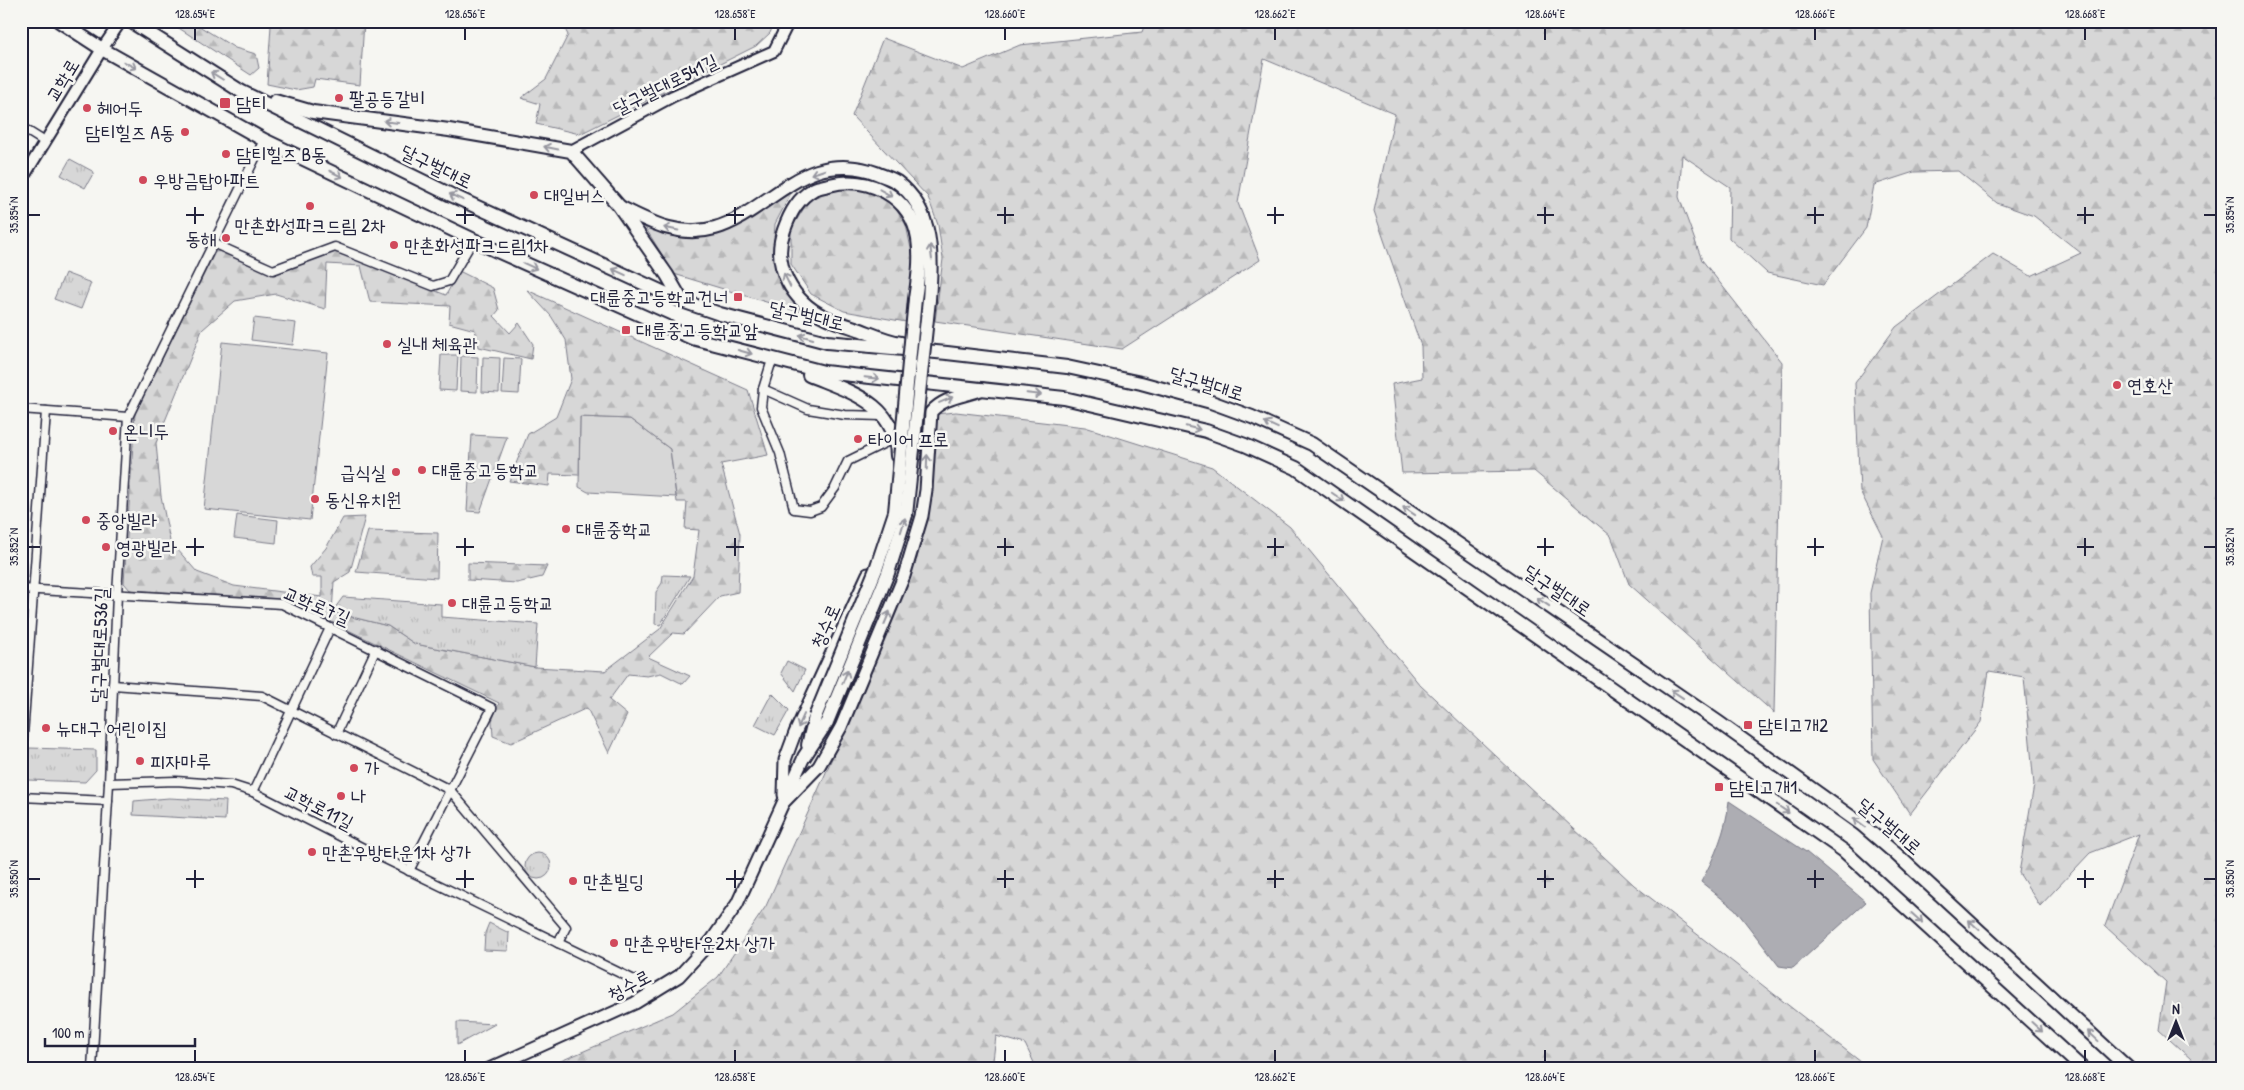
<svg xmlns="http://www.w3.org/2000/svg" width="2244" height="1090" font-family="'Patrick Hand','Poor Story',sans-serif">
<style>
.green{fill:#d7d7d7;stroke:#7c7c89}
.forest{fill:url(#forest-firs);stroke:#7c7c89}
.park{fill:url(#park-tufts);stroke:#7c7c89}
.water{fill:#adadb3;stroke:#757583}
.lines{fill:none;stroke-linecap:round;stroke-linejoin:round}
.minor-casing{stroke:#22223b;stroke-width:11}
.tertiary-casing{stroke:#22223b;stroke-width:14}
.secondary-casing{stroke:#22223b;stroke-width:15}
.primary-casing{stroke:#22223b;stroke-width:16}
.minor{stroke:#f6f6f2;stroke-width:8}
.tertiary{stroke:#f6f6f2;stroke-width:10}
.secondary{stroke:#f6f6f2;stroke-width:11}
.primary{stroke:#f6f6f2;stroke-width:12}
.primary-bridge-casing{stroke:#22223b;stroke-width:16;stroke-linecap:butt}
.primary-bridge{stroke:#f6f6f2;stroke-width:12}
.oneway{stroke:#9797a0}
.ticks{fill:none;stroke:#22223b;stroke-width:2}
.poi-dot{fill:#d1495b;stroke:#f6f6f2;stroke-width:2}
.labels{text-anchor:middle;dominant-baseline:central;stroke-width:5;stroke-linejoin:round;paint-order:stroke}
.street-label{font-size:19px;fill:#22223b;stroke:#f6f6f2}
.poi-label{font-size:19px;fill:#22223b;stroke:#f6f6f2;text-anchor:start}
.neatline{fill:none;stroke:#22223b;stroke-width:2}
.ticks-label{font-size:12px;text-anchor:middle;fill:#22223b}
</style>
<defs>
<pattern id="forest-firs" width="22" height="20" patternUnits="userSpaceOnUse" patternTransform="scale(1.25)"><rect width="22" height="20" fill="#d7d7d7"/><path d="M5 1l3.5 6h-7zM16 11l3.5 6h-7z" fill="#b8b8b9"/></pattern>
<pattern id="park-tufts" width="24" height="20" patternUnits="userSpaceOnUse" patternTransform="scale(1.25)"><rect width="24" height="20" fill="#d7d7d7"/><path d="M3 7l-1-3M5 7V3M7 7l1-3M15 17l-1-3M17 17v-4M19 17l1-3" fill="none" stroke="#b8b8b9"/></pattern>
</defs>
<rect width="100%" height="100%" fill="#f6f6f2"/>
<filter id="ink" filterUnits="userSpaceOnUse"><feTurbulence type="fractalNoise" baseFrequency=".02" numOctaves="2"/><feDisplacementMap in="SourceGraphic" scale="10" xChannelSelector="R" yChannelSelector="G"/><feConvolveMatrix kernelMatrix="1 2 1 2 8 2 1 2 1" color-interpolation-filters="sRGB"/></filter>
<g filter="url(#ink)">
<g class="green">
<path d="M 254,318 L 296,323 L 293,345 L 251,340 Z"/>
<path d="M 222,342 L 328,353 L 310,520 L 204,509 Z"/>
<path d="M 441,355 L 458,355 L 456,391 L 439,390 Z"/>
<path d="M 461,356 L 478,357 L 477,392 L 460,391 Z"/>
<path d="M 483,357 L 500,358 L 499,393 L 482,392 Z"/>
<path d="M 504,358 L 521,359 L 519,394 L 502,393 Z"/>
<path d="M 580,417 L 630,419 L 670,449 L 676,497 L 588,492 L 579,487 Z"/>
<path d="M 237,515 L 278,520 L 276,543 L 234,538 Z"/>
<path d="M 457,1022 L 495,1024 L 457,1045 Z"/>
</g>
<g class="forest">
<path d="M 168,21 L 191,21 L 235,48 L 256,54 L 259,68 L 251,75 Z"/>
<path d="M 274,21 L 364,21 L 360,85 L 315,79 L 313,87 L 296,90 L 267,84 L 271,26 Z"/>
<path d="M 561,21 L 775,21 L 770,33 L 756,46 L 580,134 L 536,124 L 540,104 L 521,98 L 546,79 L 568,35 Z"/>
<path d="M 1146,21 L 2223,21 L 2223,1069 L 2202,1069 L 2159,1030 L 2166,982 L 2105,926 L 2139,834 L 2090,853 L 2040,906 L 2019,873 L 2034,785 L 2024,677 L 1989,671 L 1981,722 L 1910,814 L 1873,759 L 1870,593 L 1883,536 L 1860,491 L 1855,383 L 1896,327 L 1993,254 L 2031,276 L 2081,253 L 2034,216 L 1997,203 L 1958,171 L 1914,172 L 1874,185 L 1866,228 L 1823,285 L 1767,273 L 1729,238 L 1730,187 L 1682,155 L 1679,197 L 1702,260 L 1782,362 L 1774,713 L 1629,584 L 1611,536 L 1534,471 L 1402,473 L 1392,384 L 1422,378 L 1421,346 L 1374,211 L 1395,114 L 1264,59 L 1238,203 L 1260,260 L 1122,349 L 935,321 L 943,259 L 938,225 L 928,197 L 852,116 L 883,38 L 963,69 L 1020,45 L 1142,32 Z"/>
<path d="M 839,187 L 872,189 L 892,203 L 906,225 L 913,258 L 906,322 L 844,311 L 811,294 L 791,264 L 791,229 L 809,200 Z"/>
<path d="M 792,191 L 775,224 L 773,258 L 782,289 L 803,309 L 799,312 L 674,274 L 643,224 C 652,228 662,234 672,236 C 712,248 760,212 792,191 Z"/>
<path d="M 224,251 L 273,273 L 334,251 L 446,295 L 459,271 L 493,288 L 499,310 L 494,316 L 510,333 L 519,323 L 533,344 L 531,359 L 479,347 L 475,330 L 449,323 L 450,306 L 370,302 L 361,266 L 327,264 L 325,309 L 276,294 L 235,301 L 202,330 L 156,443 L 161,496 L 170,541 L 197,572 L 234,586 L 322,597 L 322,577 L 312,577 L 310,567 L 326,548 L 343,518 L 365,517 L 350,572 L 334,582 L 332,612 L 388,626 L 415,644 L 535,667 L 605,671 L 660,629 L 693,576 L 699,530 L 685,529 L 687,502 L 677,502 L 670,449 L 630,419 L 580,417 L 579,475 L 550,474 L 549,486 L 509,481 L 528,434 L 556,417 L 571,379 L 566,340 L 551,316 L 527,290 L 748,390 L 768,455 L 721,464 L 740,534 L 738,592 L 720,596 L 684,634 L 673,633 L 648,657 L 690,676 L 683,684 L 661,673 L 647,676 L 628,674 L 609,700 L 627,715 L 609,753 L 587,708 L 511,743 L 493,736 L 492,721 L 499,703 L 284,599 L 130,590 L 124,583 L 135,413 L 215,252 Z"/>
<path d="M 956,412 L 1085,427 L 1212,467 L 1290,527 L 1420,685 L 1634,885 L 1870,1069 L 1037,1069 L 1025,1044 L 996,1036 L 992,1069 L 542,1069 L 673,1013 L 718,977 L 766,906 L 824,777 L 917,558 L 931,500 L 935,414 Z"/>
<path d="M 472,435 L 507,437 L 480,512 L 467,511 Z"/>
<path d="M 368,531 L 438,533 L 437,578 L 356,572 Z"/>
<path d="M 468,563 L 547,566 L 542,577 L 517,583 L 468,580 Z"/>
</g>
<g class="park">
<path d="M 70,159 L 94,172 L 85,188 L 61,175 Z"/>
<path d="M 65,273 L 91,283 L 81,309 L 54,299 Z"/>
<path d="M 663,575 L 690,576 L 660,625 L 655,624 L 656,592 L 662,583 Z"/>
<path d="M 343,597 L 441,604 L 441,617 L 538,624 L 535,667 L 415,644 L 388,626 L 332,612 Z"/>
<path d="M 787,661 L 805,670 L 795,691 L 781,673 Z"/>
<path d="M 772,693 L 789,710 L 775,735 L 755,725 Z"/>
<path d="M 29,748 L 96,750 L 96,770 L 85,782 L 28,780 Z"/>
<path d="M 169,798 L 226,801 L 225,820 L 133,815 L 134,801 Z"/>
<circle cx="538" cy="866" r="13"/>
<path d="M 489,923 L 509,933 L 508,951 L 484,950 L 485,933 Z"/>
</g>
<path class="water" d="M 1729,801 L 1806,852 L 1866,902 L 1793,968 L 1779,966 L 1735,909 L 1701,882 C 1715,856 1726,831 1729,801 Z"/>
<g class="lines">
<g class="minor-casing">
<g id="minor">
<path d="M 21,127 L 45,142"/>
<path d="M 215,244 L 273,270 L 335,247 L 433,286 L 449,281 L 473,240"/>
<path d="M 772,360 L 763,389 L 761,407 L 780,453 L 794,509 L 810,511 L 821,507 L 835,488 L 848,461 L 895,438"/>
<path d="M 763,389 L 808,409 L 845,415 L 883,416"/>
<path d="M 21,409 L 128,417"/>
<path d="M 21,589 L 282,604 L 492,708 L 409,871"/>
<path d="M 113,685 L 262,696 L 450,790 L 566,927 L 558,943"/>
<path d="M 336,734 L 376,649"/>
<path d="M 21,764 L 46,411"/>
<path d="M 109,783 L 176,781 L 231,785 L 253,792 L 375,854 L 657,991"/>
<path d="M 253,792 L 330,628"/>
<path d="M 21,797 L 108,801"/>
<path d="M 92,1069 L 109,783 L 117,594 L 128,417 L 264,140"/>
</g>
</g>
<g class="tertiary-casing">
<g id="tertiary">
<path d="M 571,151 L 673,96 L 774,51 L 789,21"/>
<path d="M 21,181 L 102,49 L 121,21"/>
</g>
</g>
<g class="secondary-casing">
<g id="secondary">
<path d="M 784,795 L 785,760 L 795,733 L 868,574"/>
<path d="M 784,802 L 819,766 L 841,727 L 904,576 L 922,516 L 926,490 L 931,412 C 945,396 964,397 983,389"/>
<path d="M 489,1069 L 635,1003 L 679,976 L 712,940 L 737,904 L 804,757"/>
</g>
</g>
<g class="primary-casing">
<g id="primary">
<path d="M 59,21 L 102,49 L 264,140 L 497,251 L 692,338 L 824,372 L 1064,398 L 1206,431 L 1245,445 L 1296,468 L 1844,851 L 2083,1069"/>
<path d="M 130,21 L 242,92 L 451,195 L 682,301 L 720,314 L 827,342 L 947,353 L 1067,367 L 1141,383 L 1211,402 L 1252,417 L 1312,444 L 1718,722 L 1861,824 L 1896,854 L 2129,1069"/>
<path d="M 275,101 L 313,112 L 449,130 L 571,151 L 619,206 L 667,275 L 682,301"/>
<path d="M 622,208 C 652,223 680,238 715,228 C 751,218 781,183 817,171 C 836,165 859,166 876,173 C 883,176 891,178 897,182 C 935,210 932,259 929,300"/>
<path d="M 901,343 C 887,341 874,335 861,330 C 850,326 837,323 825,317 C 793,302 771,266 784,230 C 790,213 798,198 814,189 C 818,187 825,186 829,185 C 868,175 911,196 918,239 C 921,259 918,279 915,299"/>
<path d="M 809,375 C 850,392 896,403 897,456"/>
<path d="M 808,745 L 815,717"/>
<path d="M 804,757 L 827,722"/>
</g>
</g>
<use href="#minor" class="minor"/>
<use href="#tertiary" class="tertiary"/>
<use href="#secondary" class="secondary"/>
<use href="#primary" class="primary"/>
<g class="primary-bridge-casing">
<g id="primary-bridge">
<path d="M 815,717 L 876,569 L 895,512 L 915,299"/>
<path d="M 827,722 L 888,573 L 906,515 L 929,300"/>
</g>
</g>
<use href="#primary-bridge" class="primary-bridge"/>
</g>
<defs><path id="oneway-shaft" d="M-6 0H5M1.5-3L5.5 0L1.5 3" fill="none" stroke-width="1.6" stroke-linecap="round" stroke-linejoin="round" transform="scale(1.25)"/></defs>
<g class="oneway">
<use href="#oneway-shaft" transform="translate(130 65) rotate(29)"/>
<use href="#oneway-shaft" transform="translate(217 76) rotate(-148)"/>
<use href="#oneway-shaft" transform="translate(391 122) rotate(-173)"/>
<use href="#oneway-shaft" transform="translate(551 148) rotate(-169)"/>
<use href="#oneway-shaft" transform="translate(818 172) rotate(162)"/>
<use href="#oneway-shaft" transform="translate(336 174) rotate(26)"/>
<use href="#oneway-shaft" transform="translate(886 193) rotate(29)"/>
<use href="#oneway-shaft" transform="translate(456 197) rotate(-155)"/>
<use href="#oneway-shaft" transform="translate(671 229) rotate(-168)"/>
<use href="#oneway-shaft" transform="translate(931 252) rotate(-97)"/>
<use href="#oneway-shaft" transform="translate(530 266) rotate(24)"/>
<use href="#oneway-shaft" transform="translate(619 272) rotate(-155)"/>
<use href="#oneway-shaft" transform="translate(787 280) rotate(-116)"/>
<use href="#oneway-shaft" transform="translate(806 337) rotate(-165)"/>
<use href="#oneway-shaft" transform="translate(745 352) rotate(16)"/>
<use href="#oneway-shaft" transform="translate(872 378) rotate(6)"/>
<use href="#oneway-shaft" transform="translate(1034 394) rotate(6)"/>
<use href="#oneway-shaft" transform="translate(946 400) rotate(-23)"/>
<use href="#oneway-shaft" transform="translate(1271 425) rotate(-155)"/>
<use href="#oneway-shaft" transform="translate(1193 428) rotate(14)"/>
<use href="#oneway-shaft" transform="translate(927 462) rotate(-88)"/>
<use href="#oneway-shaft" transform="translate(1338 497) rotate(35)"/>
<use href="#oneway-shaft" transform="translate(1409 511) rotate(-146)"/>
<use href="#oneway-shaft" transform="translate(903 525) rotate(-73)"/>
<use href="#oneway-shaft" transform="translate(1543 602) rotate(-146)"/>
<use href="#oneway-shaft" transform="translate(887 618) rotate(-67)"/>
<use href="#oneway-shaft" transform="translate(845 677) rotate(-68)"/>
<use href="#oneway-shaft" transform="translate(1677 694) rotate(-146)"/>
<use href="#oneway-shaft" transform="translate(801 721) rotate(114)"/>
<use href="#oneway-shaft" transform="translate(1783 809) rotate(35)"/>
<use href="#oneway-shaft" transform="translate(1859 823) rotate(-143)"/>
<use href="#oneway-shaft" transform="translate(1917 918) rotate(42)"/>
<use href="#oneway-shaft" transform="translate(1974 925) rotate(-137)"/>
<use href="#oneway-shaft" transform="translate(2037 1027) rotate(42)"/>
<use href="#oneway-shaft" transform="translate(2093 1036) rotate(-137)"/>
</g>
</g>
<path class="ticks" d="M 195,28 L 195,40M 465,28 L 465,40M 735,28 L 735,40M 1005,28 L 1005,40M 1275,28 L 1275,40M 1545,28 L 1545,40M 1815,28 L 1815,40M 2085,28 L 2085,40M 195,207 L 195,224M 465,207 L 465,224M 735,207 L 735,224M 1005,207 L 1005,224M 1275,207 L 1275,224M 1545,207 L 1545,224M 1815,207 L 1815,224M 2085,207 L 2085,224M 28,215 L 40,215M 186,215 L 204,215M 456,215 L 474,215M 726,215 L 744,215M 997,215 L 1014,215M 1267,215 L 1284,215M 1537,215 L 1554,215M 1807,215 L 1824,215M 2077,215 L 2094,215M 2204,215 L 2216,215M 195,538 L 195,556M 465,538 L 465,556M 735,538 L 735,556M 1005,538 L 1005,556M 1275,538 L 1275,556M 1545,538 L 1545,556M 1815,538 L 1815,556M 2085,538 L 2085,556M 28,547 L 40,547M 186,547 L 204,547M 456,547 L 474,547M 726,547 L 744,547M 997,547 L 1014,547M 1267,547 L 1284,547M 1537,547 L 1554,547M 1807,547 L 1824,547M 2077,547 L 2094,547M 2204,547 L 2216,547M 195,870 L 195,888M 465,870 L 465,888M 735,870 L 735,888M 1005,870 L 1005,888M 1275,870 L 1275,888M 1545,870 L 1545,888M 1815,870 L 1815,888M 2085,870 L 2085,888M 28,879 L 40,879M 186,879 L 204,879M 456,879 L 474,879M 726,879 L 744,879M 997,879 L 1014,879M 1267,879 L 1284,879M 1537,879 L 1554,879M 1807,879 L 1824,879M 2077,879 L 2094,879M 2204,879 L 2216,879M 195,1050 L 195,1062M 465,1050 L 465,1062M 735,1050 L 735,1062M 1005,1050 L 1005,1062M 1275,1050 L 1275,1062M 1545,1050 L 1545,1062M 1815,1050 L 1815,1062M 2085,1050 L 2085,1062"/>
<g class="poi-dot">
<circle cx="339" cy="98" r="5"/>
<rect x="219" y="97" width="12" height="12" rx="2.5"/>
<circle cx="87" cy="108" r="5"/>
<circle cx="185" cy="132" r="5"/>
<circle cx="226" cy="154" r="5"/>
<circle cx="143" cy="180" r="5"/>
<circle cx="534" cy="195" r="5"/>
<circle cx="310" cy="206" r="5"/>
<circle cx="226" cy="238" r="5"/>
<circle cx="394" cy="245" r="5"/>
<rect x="733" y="292" width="10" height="10" rx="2.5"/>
<rect x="621" y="325" width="10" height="10" rx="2.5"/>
<circle cx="387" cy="344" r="5"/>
<circle cx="2117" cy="385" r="5"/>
<circle cx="113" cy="431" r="5"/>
<circle cx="858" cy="439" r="5"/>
<circle cx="422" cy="470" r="5"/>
<circle cx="396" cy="472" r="5"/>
<circle cx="315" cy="499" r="5"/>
<circle cx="86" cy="520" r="5"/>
<circle cx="566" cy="529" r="5"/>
<circle cx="106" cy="547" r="5"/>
<circle cx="452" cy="603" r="5"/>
<rect x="1743" y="720" width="10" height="10" rx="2.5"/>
<circle cx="46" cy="728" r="5"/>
<circle cx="140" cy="761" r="5"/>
<circle cx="354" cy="768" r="5"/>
<rect x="1714" y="782" width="10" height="10" rx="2.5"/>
<circle cx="341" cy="796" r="5"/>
<circle cx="312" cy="852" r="5"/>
<circle cx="573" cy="881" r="5"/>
<circle cx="614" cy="943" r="5"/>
</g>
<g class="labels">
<g class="street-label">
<text transform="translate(62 80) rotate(-59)">교학로</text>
<text transform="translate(665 84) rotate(-26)">달구벌대로541길</text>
<text transform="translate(437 166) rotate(26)">달구벌대로</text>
<text transform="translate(807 315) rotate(13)">달구벌대로</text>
<text transform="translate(1207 383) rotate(17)">달구벌대로</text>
<text transform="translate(1558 590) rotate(34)">달구벌대로</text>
<text transform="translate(317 605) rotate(23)">교학로7길</text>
<text transform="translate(825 626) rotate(-66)">청수로</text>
<text transform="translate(99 645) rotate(-88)">달구벌대로536길</text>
<text transform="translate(319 807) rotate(27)">교학로11길</text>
<text transform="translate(1890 826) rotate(40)">달구벌대로</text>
<text transform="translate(629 985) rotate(-28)">청수로</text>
</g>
<g class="poi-label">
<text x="349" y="98">팔공등갈비</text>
<text x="236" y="103">담티</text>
<text x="97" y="108">헤어두</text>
<text x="175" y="132" text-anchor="end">담티힐즈 A동</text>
<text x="236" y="154">담티힐즈 B동</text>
<text x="153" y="180">우방금탑아파트</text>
<text x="544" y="195">대일버스</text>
<text x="310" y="225" text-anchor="middle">만촌화성파크드림 2차</text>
<text x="216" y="238" text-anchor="end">동해</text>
<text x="404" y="245">만촌화성파크드림1차</text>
<text x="728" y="297" text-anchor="end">대륜중고등학교건너</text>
<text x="636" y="330">대륜중고등학교앞</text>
<text x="397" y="344">실내 체육관</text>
<text x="2127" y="385">연호산</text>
<text x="123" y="431">온니두</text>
<text x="868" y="439">타이어 프로</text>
<text x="432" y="470">대륜중고등학교</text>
<text x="386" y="472" text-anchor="end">급식실</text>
<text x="325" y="499">동신유치원</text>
<text x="96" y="520">중앙빌라</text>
<text x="576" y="529">대륜중학교</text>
<text x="116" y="547">영광빌라</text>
<text x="462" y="603">대륜고등학교</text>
<text x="1758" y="725">담티고개2</text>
<text x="56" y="728">뉴대구 어린이집</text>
<text x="150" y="761">피자마루</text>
<text x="364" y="768">가</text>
<text x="1729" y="787">담티고개1</text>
<text x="351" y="796">나</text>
<text x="322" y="852">만촌우방타운1차 상가</text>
<text x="583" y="881">만촌빌딩</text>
<text x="624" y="943">만촌우방타운2차 상가</text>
</g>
</g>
<rect width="2244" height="1090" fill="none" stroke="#f6f6f2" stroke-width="55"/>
<g transform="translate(2176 1022)" stroke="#f6f6f2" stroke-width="4" paint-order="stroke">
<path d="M0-4L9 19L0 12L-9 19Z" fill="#22223b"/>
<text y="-8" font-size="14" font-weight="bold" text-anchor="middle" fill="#22223b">N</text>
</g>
<path d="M45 1038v8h150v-8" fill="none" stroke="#22223b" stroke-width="2.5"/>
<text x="52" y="1038" font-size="15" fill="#22223b" stroke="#f6f6f2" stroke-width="4" paint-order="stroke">100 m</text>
<rect x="28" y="28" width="2188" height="1034" class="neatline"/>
<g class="ticks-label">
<text x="195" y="18">128.654°E</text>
<text x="465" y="18">128.656°E</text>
<text x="735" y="18">128.658°E</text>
<text x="1005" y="18">128.660°E</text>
<text x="1275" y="18">128.662°E</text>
<text x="1545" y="18">128.664°E</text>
<text x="1815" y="18">128.666°E</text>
<text x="2085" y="18">128.668°E</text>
<text transform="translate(14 215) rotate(-90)" y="4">35.854°N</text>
<text transform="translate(2230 215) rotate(-90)" y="4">35.854°N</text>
<text transform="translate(14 547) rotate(-90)" y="4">35.852°N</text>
<text transform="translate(2230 547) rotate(-90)" y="4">35.852°N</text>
<text transform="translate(14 879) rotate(-90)" y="4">35.850°N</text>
<text transform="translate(2230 879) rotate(-90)" y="4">35.850°N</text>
<text x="195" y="1081">128.654°E</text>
<text x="465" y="1081">128.656°E</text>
<text x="735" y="1081">128.658°E</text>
<text x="1005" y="1081">128.660°E</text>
<text x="1275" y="1081">128.662°E</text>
<text x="1545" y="1081">128.664°E</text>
<text x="1815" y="1081">128.666°E</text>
<text x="2085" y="1081">128.668°E</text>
</g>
</svg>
